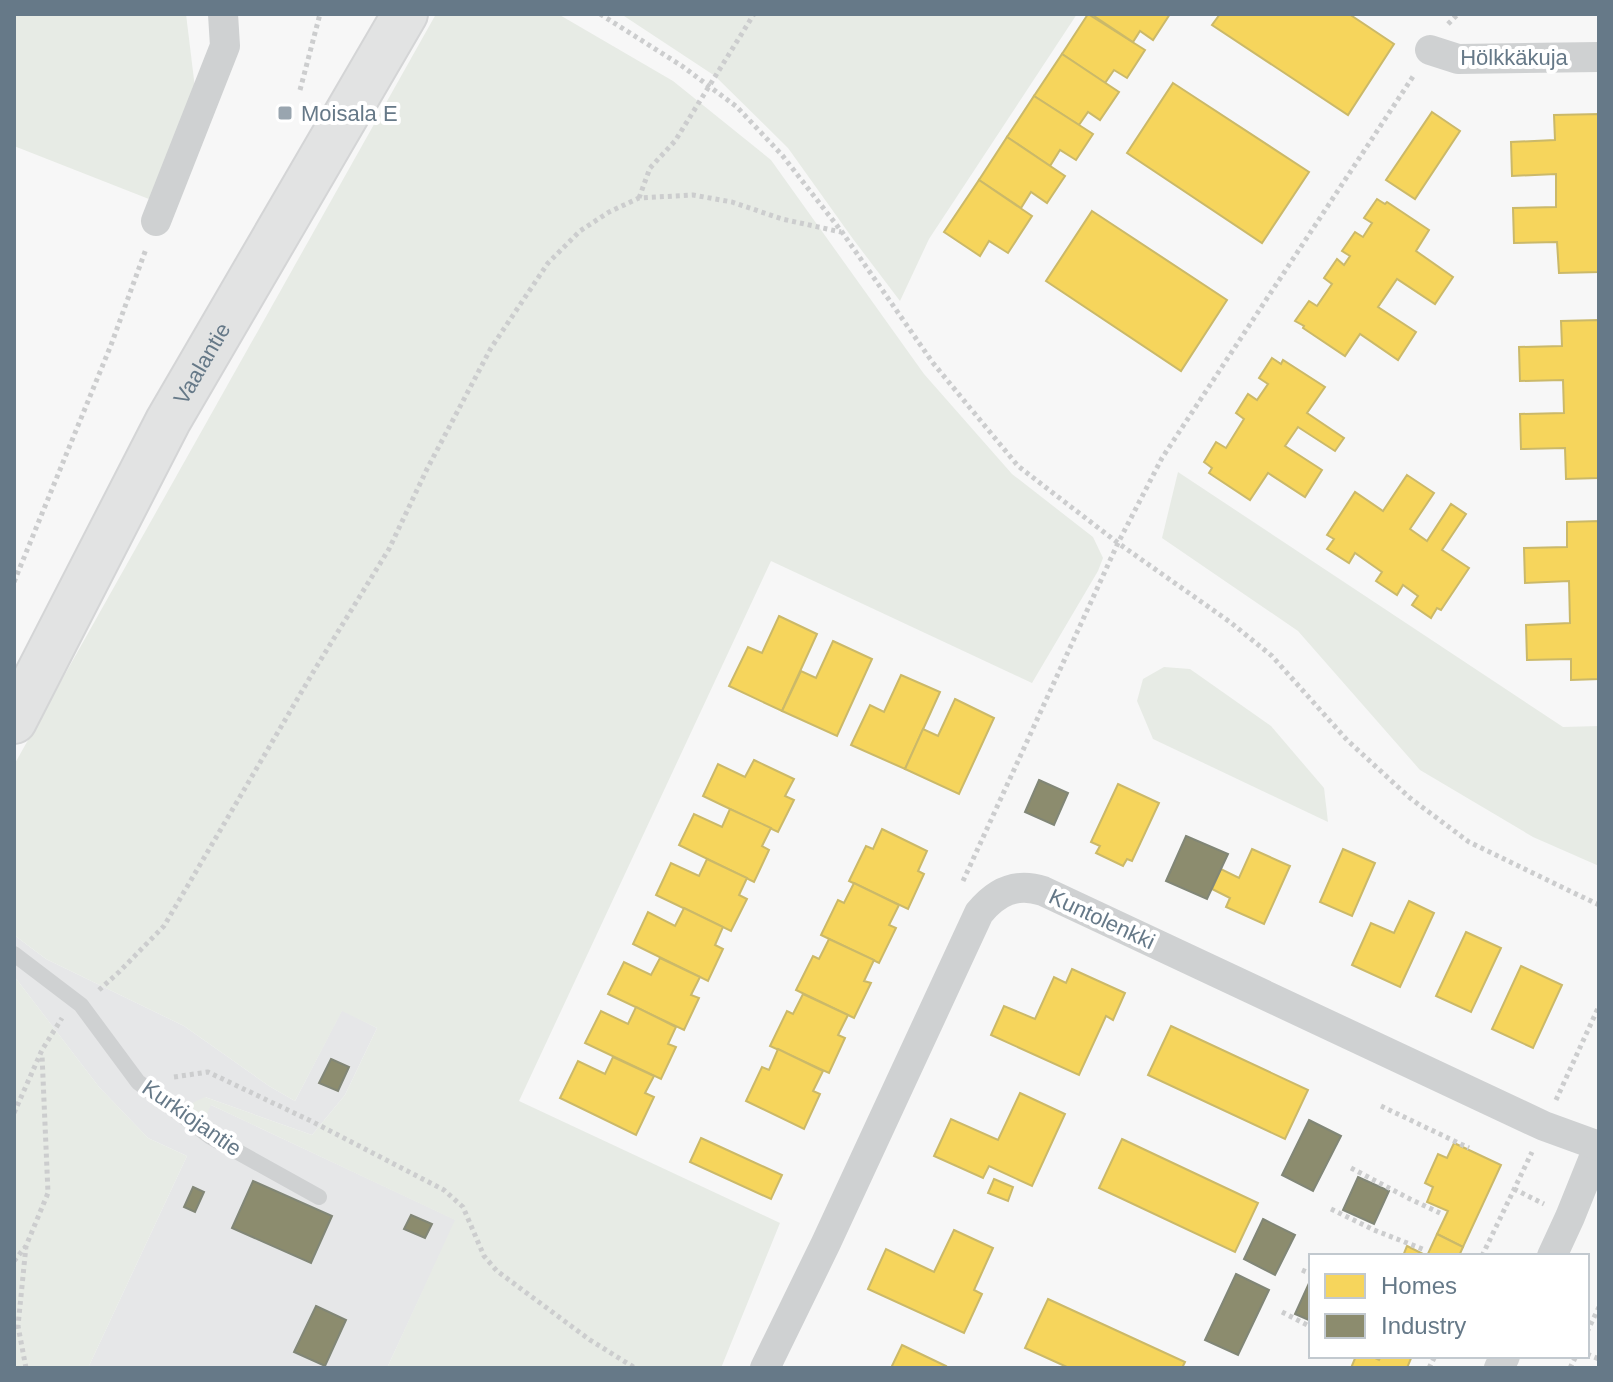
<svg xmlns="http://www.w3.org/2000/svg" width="1613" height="1382" font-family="Arial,sans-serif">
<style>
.built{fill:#e6e7e8}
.green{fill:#e7ebe5}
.homes{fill:#f6d55c;stroke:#cbb969;stroke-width:2}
.industry{fill:#8c8c6e;stroke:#818676;stroke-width:2}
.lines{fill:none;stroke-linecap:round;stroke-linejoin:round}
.secondary-casing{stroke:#d4d5d6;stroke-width:48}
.path{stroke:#cccdce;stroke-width:5;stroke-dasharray:4 4;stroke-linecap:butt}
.lane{stroke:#cfd1d2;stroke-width:16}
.street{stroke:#cfd1d2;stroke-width:30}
.secondary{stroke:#e2e3e3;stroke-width:44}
.poi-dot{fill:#99a5af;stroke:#fff;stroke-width:3}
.labels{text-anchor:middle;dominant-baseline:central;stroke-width:8;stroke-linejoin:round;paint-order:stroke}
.street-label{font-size:22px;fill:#667988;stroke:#fff}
.poi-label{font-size:22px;fill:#667988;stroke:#fff;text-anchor:start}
</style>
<rect width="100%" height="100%" fill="#f7f7f7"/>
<path class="built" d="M 14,935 L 46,959 L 184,1026 L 269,1086 L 295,1101 L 342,1010 L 377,1028 L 345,1095 L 312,1135 L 205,1097 L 211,1105 L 456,1220 L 387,1368 L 88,1368 L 187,1156 L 148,1138 L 99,1087 L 14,976 Z"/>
<g class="green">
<path d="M 14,14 L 186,14 L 199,121 L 154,201 L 14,146 Z"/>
<path d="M 436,14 L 558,14 L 673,81 L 771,160 L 924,374 L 1012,474 L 1093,537 L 1103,558 L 1098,571 L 1032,683 L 771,561 L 519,1101 L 780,1223 L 721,1368 L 387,1368 L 455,1220 L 211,1105 L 205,1118 L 186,1106 L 205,1097 L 312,1135 L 345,1095 L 377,1028 L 342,1011 L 295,1101 L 269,1086 L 184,1026 L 46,959 L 14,935 L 14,765 Z"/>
<path d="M 621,14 L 1077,14 L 929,239 L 900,301 L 853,239 L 788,148 L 715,76 Z"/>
<path d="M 1178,472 L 1563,727 L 1599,726 L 1599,866 L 1533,837 L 1420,770 L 1298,631 L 1162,538 Z"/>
<path d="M 1164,667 L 1190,669 L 1271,726 L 1324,788 L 1328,822 L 1153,739 L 1137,701 L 1143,679 Z"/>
<path d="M 14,976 L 99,1087 L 148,1138 L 187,1156 L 88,1368 L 14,1368 Z"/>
</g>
<g class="homes">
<path d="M 1088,14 L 1145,50 L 1127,78 L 1114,70 L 1105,83 L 1062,54 Z"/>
<path d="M 1091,14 L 1170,14 L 1153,40 L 1140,31 L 1133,42 Z"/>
<path d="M 1220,14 L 1349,14 L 1394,44 L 1348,115 L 1212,25 Z"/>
<path d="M 1062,54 L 1119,92 L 1100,120 L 1088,112 L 1079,125 L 1034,96 Z"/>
<path d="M 1173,83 L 1309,172 L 1262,243 L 1127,153 Z"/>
<path d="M 1034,96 L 1093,134 L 1076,160 L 1060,150 L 1050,166 L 1007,137 Z"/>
<path d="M 1432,112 L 1460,131 L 1415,199 L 1386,180 Z"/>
<path d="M 1599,114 L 1599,272 L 1559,273 L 1557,242 L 1514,243 L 1513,208 L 1556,207 L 1556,174 L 1512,176 L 1511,142 L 1555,140 L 1554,115 Z"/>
<path d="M 1007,137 L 1065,176 L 1047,203 L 1031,192 L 1021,208 L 979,180 Z"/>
<path d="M 979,180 L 1032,216 L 1008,253 L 989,241 L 980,256 L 944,232 Z"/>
<path d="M 1377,199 L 1385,204 L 1387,202 L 1429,230 L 1416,251 L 1453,277 L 1435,304 L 1397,279 L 1378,307 L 1416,332 L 1398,360 L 1360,334 L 1345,356 L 1303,328 L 1304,326 L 1295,321 L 1309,301 L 1317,306 L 1332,284 L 1324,278 L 1337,259 L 1344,265 L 1350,256 L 1342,251 L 1355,232 L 1363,237 L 1372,223 L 1364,218 Z"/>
<path d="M 1092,211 L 1227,300 L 1181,371 L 1046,281 Z"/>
<path d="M 1599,320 L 1599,478 L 1566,479 L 1565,448 L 1521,449 L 1520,414 L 1564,413 L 1563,380 L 1520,381 L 1519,347 L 1562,346 L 1561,321 Z"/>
<path d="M 1272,358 L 1281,364 L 1283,360 L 1325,387 L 1307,413 L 1344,438 L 1335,451 L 1298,427 L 1285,446 L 1322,470 L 1305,497 L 1268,473 L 1250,500 L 1209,473 L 1212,468 L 1204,462 L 1216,442 L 1226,448 L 1244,419 L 1236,413 L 1248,394 L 1257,400 L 1268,384 L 1259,378 Z"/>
<path d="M 1407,475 L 1434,493 L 1410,529 L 1427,541 L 1451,504 L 1466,514 L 1442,550 L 1469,568 L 1441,610 L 1437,608 L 1431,618 L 1412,605 L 1418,596 L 1403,585 L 1397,595 L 1376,581 L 1382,572 L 1355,553 L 1349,563 L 1327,549 L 1334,539 L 1327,535 L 1355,492 L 1383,511 Z"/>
<path d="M 1599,521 L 1599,679 L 1571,680 L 1571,659 L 1527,660 L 1526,625 L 1570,623 L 1569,581 L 1525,583 L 1524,548 L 1567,547 L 1567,522 Z"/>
<path d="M 779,616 L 817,634 L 782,711 L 729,686 L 748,647 L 762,653 Z"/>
<path d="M 833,641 L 872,659 L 837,736 L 782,711 L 801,671 L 816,678 Z"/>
<path d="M 901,675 L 940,692 L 905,769 L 851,745 L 870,705 L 884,712 Z"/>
<path d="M 955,699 L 994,718 L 959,794 L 905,769 L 923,729 L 938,736 Z"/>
<path d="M 754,760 L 794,779 L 785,796 L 794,800 L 778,832 L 703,796 L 718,764 L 745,777 Z"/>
<path d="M 1118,784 L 1159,803 L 1132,861 L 1127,859 L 1123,866 L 1096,853 L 1100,846 L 1091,842 Z"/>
<path d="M 730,809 L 771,828 L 762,846 L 769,850 L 754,882 L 679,845 L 694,814 L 722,827 Z"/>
<path d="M 882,829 L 927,851 L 918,871 L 924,874 L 908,909 L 849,881 L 866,846 L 873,849 Z"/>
<path d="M 1252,849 L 1290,866 L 1264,924 L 1226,907 L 1230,898 L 1212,889 L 1221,869 L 1239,878 Z"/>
<path d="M 1343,849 L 1375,863 L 1352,916 L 1320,902 Z"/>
<path d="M 707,859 L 747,878 L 739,895 L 747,899 L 731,931 L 656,895 L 671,863 L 699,876 Z"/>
<path d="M 854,883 L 899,905 L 889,925 L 896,928 L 879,963 L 821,935 L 838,900 L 844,903 Z"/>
<path d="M 1409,901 L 1434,913 L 1400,987 L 1352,965 L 1371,923 L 1394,933 Z"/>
<path d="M 684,908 L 723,927 L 715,945 L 723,949 L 708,981 L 633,944 L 648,912 L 675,926 Z"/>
<path d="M 1466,932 L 1501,948 L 1471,1012 L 1436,996 Z"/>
<path d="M 829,939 L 874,960 L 864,981 L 871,983 L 854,1018 L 796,990 L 813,956 L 819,959 Z"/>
<path d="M 660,958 L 700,977 L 691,995 L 699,998 L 684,1030 L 608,994 L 624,962 L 651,975 Z"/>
<path d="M 1521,966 L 1562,985 L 1533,1048 L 1492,1029 Z"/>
<path d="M 1072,969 L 1125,993 L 1113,1020 L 1106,1016 L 1079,1075 L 991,1035 L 1004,1006 L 1035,1019 L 1054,977 L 1066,983 Z"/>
<path d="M 803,994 L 848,1015 L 838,1035 L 845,1038 L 829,1073 L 770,1046 L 787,1011 L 793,1014 Z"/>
<path d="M 636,1007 L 676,1027 L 668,1044 L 676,1047 L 661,1079 L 585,1043 L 601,1011 L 628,1024 Z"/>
<path d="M 1171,1026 L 1308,1090 L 1285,1139 L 1148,1075 Z"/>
<path d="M 778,1049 L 823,1071 L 813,1091 L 820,1094 L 804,1129 L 746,1101 L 762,1067 L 769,1070 Z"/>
<path d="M 613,1057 L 654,1076 L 645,1093 L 654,1097 L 636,1135 L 560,1098 L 578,1061 L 605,1074 Z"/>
<path d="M 1020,1093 L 1065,1114 L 1032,1186 L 989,1166 L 983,1178 L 934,1156 L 951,1119 L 998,1140 Z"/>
<path d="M 701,1138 L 782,1175 L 771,1199 L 690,1162 Z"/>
<path d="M 1122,1139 L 1258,1203 L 1235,1252 L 1099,1188 Z"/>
<path d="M 1454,1143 L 1501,1165 L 1463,1247 L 1437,1234 L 1448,1211 L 1427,1202 L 1433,1187 L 1425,1183 L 1438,1154 L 1447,1158 Z"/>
<path d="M 994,1179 L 1013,1187 L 1008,1201 L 988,1193 Z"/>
<path d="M 954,1230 L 993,1248 L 974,1290 L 982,1294 L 964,1333 L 868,1289 L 886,1249 L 934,1272 Z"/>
<path d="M 1437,1234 L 1463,1247 L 1459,1256 L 1403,1256 L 1407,1246 L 1427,1256 Z"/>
<path d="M 1048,1299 L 1185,1362 L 1182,1368 L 1069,1368 L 1025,1348 Z"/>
<path d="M 902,1345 L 946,1366 L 945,1368 L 891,1368 Z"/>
<path d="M 1356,1356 L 1371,1356 L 1379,1360 L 1381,1356 L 1412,1356 L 1407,1368 L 1351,1368 Z"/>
</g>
<g class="industry">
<path d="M 1039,780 L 1068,793 L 1054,825 L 1025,812 Z"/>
<path d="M 1186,836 L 1228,854 L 1207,899 L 1166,881 Z"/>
<path d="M 331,1059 L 349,1067 L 338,1091 L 319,1083 Z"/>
<path d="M 1309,1120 L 1341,1136 L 1313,1191 L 1282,1175 Z"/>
<path d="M 1358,1177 L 1389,1191 L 1374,1224 L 1343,1210 Z"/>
<path d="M 253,1181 L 332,1216 L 311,1263 L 232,1228 Z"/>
<path d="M 193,1187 L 204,1192 L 195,1212 L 184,1207 Z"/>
<path d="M 411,1215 L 432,1224 L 425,1238 L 404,1229 Z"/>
<path d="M 1263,1219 L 1295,1235 L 1275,1275 L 1244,1259 Z"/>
<path d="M 1236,1274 L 1269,1290 L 1238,1355 L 1205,1340 Z"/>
<path d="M 1310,1281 L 1311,1282 L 1311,1321 L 1295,1314 Z"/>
<path d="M 316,1306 L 346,1320 L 325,1366 L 294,1352 Z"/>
</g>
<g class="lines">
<g class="secondary-casing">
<g id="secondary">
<path id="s1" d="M 14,721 L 168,421 L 405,14"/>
</g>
</g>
<g class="path">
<path d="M 600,14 L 682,66 L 737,107 L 782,155 L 842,232 L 933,363 L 1018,466 L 1118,543 L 1230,622 L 1272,656 L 1347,740 L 1410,798 L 1469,842 L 1599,905"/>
<path d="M 1448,24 L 1458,14"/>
<path d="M 300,90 L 320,14"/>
<path d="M 639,198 L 650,168 L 675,141 L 754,14"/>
<path d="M 14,582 L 111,345 L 146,249"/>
<path d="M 963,881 L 1118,543 L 1162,458 L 1414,75"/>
<path d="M 99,990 L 119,972 L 164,926 L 315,669 L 389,549 L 427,469 L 491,348 L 548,263 L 580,231 L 609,212 L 639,198 L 693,195 L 732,202 L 782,219 L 841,232"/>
<path d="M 174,1077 L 208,1072 L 311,1121 L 444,1190 L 463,1207 L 484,1256 L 497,1271 L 590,1340 L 635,1368"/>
<path d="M 1556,1100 L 1599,1006"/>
<path d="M 1381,1106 L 1469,1148"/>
<path d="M 14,1113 L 42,1050 L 62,1018"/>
<path d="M 1351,1168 L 1410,1199 L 1440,1213"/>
<path d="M 1514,1189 L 1544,1204"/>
<path d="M 1331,1209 L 1374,1230 L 1425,1250"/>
<path d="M 1482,1256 L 1532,1152"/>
<path d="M 14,1261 L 26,1246 L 48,1193 L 42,1055"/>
<path d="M 1302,1270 L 1311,1274"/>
<path d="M 1282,1312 L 1311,1327"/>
<path d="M 1587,1332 L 1599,1307"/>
<path d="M 1587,1354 L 1599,1359"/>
<path d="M 26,1368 L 18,1326 L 26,1246"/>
<path d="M 1429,1368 L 1435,1356"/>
<path d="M 1570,1368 L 1576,1356"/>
</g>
<path class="lane" d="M 14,954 L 81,1005 L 138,1082 L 211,1137 L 319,1197"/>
<g class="street">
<path d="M 1430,50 L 1458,59 L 1599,57"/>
<path d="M 156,221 L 225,46 L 223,14"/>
<path d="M 1552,1256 L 1570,1217 L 1599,1145"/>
<path d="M 765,1368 L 826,1243 L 979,913 C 996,892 1016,882 1043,891 L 1544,1126 L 1599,1146"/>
<path d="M 1499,1368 L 1505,1356"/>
</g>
<use href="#secondary" class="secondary"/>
</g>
<rect class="poi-dot" x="277" y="105" width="16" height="16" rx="4"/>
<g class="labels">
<g class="street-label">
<text x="1514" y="57">Hölkkäkuja</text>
<text stroke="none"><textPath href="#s1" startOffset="404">Vaalantie</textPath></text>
<text transform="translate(1102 919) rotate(25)">Kuntolenkki</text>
<text transform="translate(192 1118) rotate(35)">Kurkiojantie</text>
</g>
<g class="poi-label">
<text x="301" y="113">Moisala E</text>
</g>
</g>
<rect width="1613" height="1382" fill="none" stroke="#667988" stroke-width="32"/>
<rect x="1309" y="1254" width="280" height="104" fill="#ffffff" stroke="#c2c9cf" stroke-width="2"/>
<rect x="1325" y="1274" width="40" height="24" fill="#f6d55c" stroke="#c2c9cf" stroke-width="2"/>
<text x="1381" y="1294" font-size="24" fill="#667988">Homes</text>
<rect x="1325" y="1314" width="40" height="24" fill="#8c8c6e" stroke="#c2c9cf" stroke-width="2"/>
<text x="1381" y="1334" font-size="24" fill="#667988">Industry</text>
</svg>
